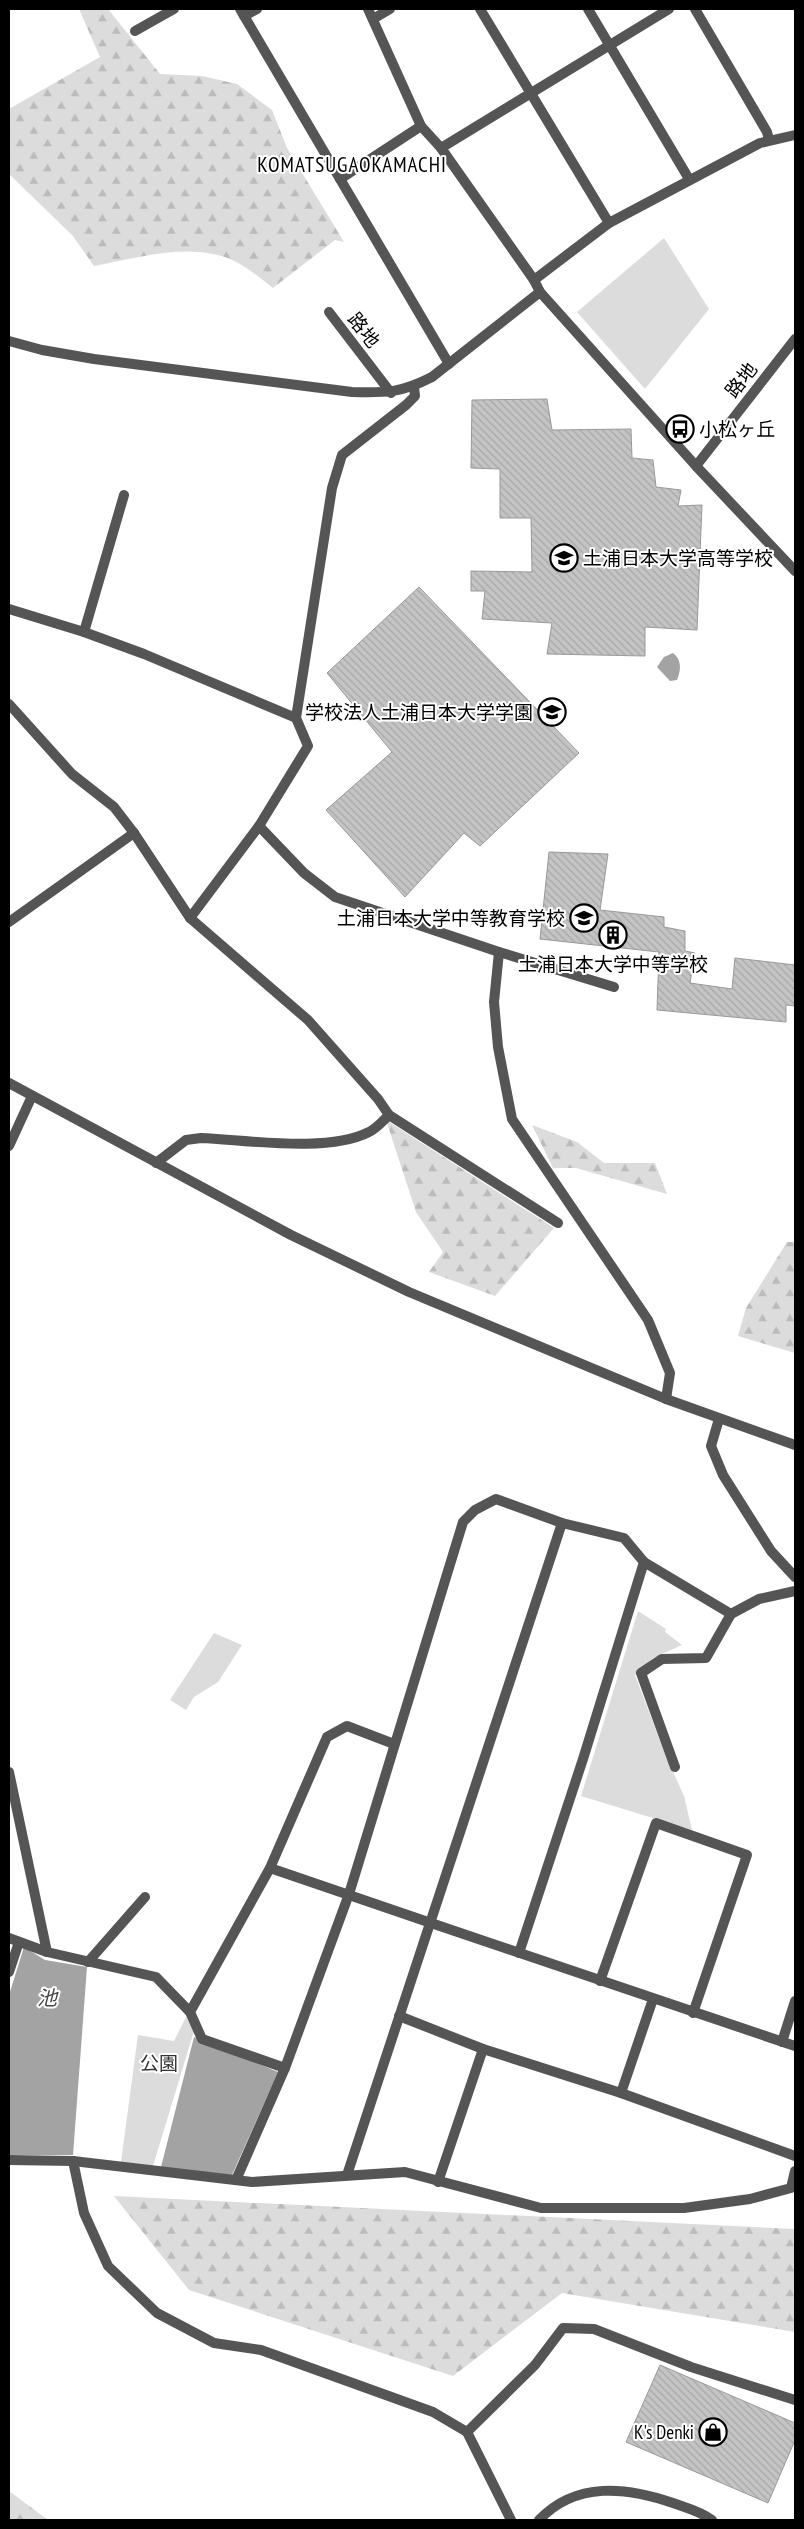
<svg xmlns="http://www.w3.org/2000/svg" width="804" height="2529" font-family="'PT Sans Narrow','Noto Sans JP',sans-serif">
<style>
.green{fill:#dcdcdc}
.forest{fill:url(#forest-firs)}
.water{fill:#a3a3a3}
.building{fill:url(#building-back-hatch);stroke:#999}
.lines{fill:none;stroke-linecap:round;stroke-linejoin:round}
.service{stroke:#555;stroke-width:10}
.minor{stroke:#555;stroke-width:10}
.tertiary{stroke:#555;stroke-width:10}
.labels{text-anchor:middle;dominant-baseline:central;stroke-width:4;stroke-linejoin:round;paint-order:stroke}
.street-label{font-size:19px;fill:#000;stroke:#fff}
.poi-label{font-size:19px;fill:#000;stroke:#fff;text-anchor:end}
.park-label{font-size:19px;fill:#333;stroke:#fff}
.water-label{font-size:20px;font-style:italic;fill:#444;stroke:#fff}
.quarter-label{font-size:21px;letter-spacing:1px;fill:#000;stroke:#fff}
</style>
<defs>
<pattern id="forest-firs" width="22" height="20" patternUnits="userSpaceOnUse" patternTransform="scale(1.25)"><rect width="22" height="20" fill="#dcdcdc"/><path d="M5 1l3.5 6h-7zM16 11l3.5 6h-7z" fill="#bbb"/></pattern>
<pattern id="building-back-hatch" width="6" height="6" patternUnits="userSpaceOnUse" patternTransform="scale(1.25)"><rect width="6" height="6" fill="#c4c4c4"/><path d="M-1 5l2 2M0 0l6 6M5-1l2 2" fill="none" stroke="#a7a7a7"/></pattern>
</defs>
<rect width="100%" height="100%" fill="#fff"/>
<g class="green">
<path d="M 664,238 L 709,309 L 645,389 L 577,312 Z"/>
<path d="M 638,1611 L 666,1629 L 665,1632 L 682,1645 L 653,1658 L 635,1675 L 665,1754 L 684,1796 L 692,1830 L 581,1796 Z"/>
<path d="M 214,1633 L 242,1645 L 218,1682 L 194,1697 L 186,1710 L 170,1700 Z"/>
<path d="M 186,2017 L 194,2031 L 153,2166 L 121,2162 L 138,2035 L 174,2041 Z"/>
</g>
<g class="forest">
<path d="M 79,9 L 108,9 L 160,74 L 202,76 L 237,84 L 272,110 L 287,148 L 344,242 L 335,240 L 273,288 C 259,277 245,265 228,258 C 184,243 137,258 94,266 L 73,236 L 9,174 L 9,109 L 100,57 Z"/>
<path d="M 386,1120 L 554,1228 L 495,1296 L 429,1272 L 443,1252 L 416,1212 Z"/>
<path d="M 532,1125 L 577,1142 L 604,1163 L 655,1163 L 667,1194 L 576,1168 L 553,1168 Z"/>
<path d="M 787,1242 L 795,1242 L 795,1353 L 738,1336 L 746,1308 Z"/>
<path d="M 114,2196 L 795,2229 L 795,2332 L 562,2293 L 453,2376 L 189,2290 Z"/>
<path d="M 9,2491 L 48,2520 L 9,2520 Z"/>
</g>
<g class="water">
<path d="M 673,653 C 682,660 681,670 677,680 L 670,681 L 657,667 L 664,657 Z"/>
<path d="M 24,1947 L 45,1960 L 87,1967 L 73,2155 L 10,2155 L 9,2150 L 9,1995 Z"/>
<path d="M 194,2037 L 278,2072 L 232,2175 L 161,2167 Z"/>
</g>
<g class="building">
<path d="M 547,399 L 552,430 L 631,429 L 632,458 L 653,460 L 656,487 L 681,490 L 678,506 L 702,505 L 697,630 L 645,627 L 645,656 L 547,654 L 552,623 L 482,619 L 485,591 L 471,591 L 471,571 L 532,572 L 531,518 L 500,518 L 500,469 L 471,468 L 472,400 Z"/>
<path d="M 419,587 L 579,753 L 480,846 L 464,833 L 405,897 L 326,810 L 392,752 L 327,673 Z"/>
<path d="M 549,852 L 608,854 L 600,910 L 664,917 L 664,927 L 685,931 L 685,951 L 695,953 L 690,983 L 732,989 L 735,958 L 795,965 L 795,1006 L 786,1005 L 786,1022 L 657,1010 L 659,952 L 540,939 Z"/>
<path d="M 660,2365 L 795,2423 L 795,2440 L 768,2503 L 626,2442 Z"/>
</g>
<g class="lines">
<g class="service">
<path d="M 480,9 L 609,223"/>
<path d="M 695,9 L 767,132 L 769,140"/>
<path d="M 135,31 L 174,9"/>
<path d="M 340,179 L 421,126"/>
<path d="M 329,312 L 391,393"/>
<path d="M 696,466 L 795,339"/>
<path d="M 190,918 L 308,1020 L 378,1099 L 389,1115 L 558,1223"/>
<path d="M 499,952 L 614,987"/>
<path d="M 156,1163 L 186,1140 L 201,1138 C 247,1140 328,1153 369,1132 C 376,1129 383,1121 389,1115"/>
</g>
<g class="minor">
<path d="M 240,9 L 449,364"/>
<path d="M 368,9 L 421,126 L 441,148 L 534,280 L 540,292"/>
<path d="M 588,9 L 689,179"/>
<path d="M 244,16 L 257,9"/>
<path d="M 373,19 L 390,9"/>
<path d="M 441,148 L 669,9"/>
<path d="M 534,280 L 609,223 L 760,143 L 795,135"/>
<path d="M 9,341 L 42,350 L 94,359 L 352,392 C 386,393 401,393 432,377 L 540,292 L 696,466 L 795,571"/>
<path d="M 9,609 L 84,632 L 144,654 L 296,718"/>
<path d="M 84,632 L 124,495"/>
<path d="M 9,704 L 72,774 L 114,807 L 134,833 L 190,918 L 259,826 L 308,746 L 296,718 L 332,488 L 342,455 L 406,405 L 415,396 L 414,387"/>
<path d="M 259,826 L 304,873 L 335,897 L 499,952 L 494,1002 L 498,1047 L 512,1119 L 648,1320 L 670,1373 L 666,1399"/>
<path d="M 9,922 L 134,833"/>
<path d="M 9,1146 L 32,1096"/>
<path d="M 719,1419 L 711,1446 L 723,1475 L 771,1551 L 795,1577"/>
<path d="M 644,1562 L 731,1614"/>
<path d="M 675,1767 L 641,1673 L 662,1659 L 706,1658 L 731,1614 L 759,1599 L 795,1591"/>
<path d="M 9,1772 L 47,1952"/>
<path d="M 270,1868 L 431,1923"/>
<path d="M 9,1938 L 47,1952 L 156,1977 L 190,2012 L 202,2039 L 285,2068"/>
<path d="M 88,1962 L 145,1897"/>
<path d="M 9,1972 L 19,1942"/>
<path d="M 600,1981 L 656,1823 L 747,1855 L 693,2013"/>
<path d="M 190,2012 L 270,1868 L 327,1737 L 347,1726 L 394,1744"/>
<path d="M 399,2016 L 483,2049 L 621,2093 L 795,2156"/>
<path d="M 782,2042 L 795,2001"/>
<path d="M 621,2093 L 653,1999"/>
<path d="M 9,2160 L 73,2161 L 252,2182 L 405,2172 L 541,2208 L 684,2208 L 750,2199 L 791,2188 L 795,2171"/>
<path d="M 73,2161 L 84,2213 L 108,2266 L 157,2313 L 214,2343 L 261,2350 L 433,2412 L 467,2432 L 511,2520"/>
<path d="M 347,2175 L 562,1523"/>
<path d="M 236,2180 L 285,2068 L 349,1894 L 463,1522 L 475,1510 L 496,1499 L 562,1523 L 624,1538 L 644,1562 L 583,1759 L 519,1953"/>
<path d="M 438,2182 L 483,2049"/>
<path d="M 467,2432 L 535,2365 L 563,2328 L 594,2329 L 691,2367 L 795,2400"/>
<path d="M 539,2520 C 576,2481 627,2487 673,2503 C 687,2508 700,2511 712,2520"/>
</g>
<g class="tertiary">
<path d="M 9,1083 L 291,1235 L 409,1292 L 666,1399 L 795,1445"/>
<path d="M 431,1923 L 795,2046"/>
</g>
</g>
<defs>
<g id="bus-ring" transform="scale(1.4375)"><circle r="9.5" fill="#fff" stroke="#000" stroke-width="1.5"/><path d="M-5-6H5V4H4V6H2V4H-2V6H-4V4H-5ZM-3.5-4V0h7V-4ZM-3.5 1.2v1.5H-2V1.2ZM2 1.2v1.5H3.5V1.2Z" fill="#000"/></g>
<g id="school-ring" transform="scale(1.4375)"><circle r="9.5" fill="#fff" stroke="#000" stroke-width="1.5"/><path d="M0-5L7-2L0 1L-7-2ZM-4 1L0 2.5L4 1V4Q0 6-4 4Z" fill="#000"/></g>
<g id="building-ring" transform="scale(1.4375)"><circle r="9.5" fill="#fff" stroke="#000" stroke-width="1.5"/><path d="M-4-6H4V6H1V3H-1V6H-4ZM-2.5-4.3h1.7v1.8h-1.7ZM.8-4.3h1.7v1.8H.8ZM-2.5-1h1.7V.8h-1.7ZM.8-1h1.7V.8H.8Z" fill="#000"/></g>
<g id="shop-ring" transform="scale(1.4375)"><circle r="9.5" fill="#fff" stroke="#000" stroke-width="1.5"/><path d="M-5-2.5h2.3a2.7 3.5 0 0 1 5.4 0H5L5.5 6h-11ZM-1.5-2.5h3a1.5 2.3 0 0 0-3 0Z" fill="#000"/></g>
</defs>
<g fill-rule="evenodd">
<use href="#bus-ring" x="680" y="429"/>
<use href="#school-ring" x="564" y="558"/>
<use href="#school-ring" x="552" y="712"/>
<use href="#school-ring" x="584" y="918"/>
<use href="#building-ring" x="613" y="935"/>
<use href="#shop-ring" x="713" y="2432"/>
</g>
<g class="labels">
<g class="street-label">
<text transform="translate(364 330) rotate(52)">路地</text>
<text transform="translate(741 380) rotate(-52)">路地</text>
</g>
<g class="poi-label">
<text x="699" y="429" text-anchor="start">小松ヶ丘</text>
<text x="583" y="558" text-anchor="start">土浦日本大学高等学校</text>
<text x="533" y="712">学校法人土浦日本大学学園</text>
<text x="565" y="918">土浦日本大学中等教育学校</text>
<text x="613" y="964" text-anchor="middle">土浦日本大学中等学校</text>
<text x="694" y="2432">K's Denki</text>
</g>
<g class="park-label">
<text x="159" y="2063">公園</text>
</g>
<g class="water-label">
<text x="47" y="1998">池</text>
</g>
<g class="quarter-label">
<text x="352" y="164">KOMATSUGAOKAMACHI</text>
</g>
</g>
<rect width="804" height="2529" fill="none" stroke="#000000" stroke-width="20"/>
</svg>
